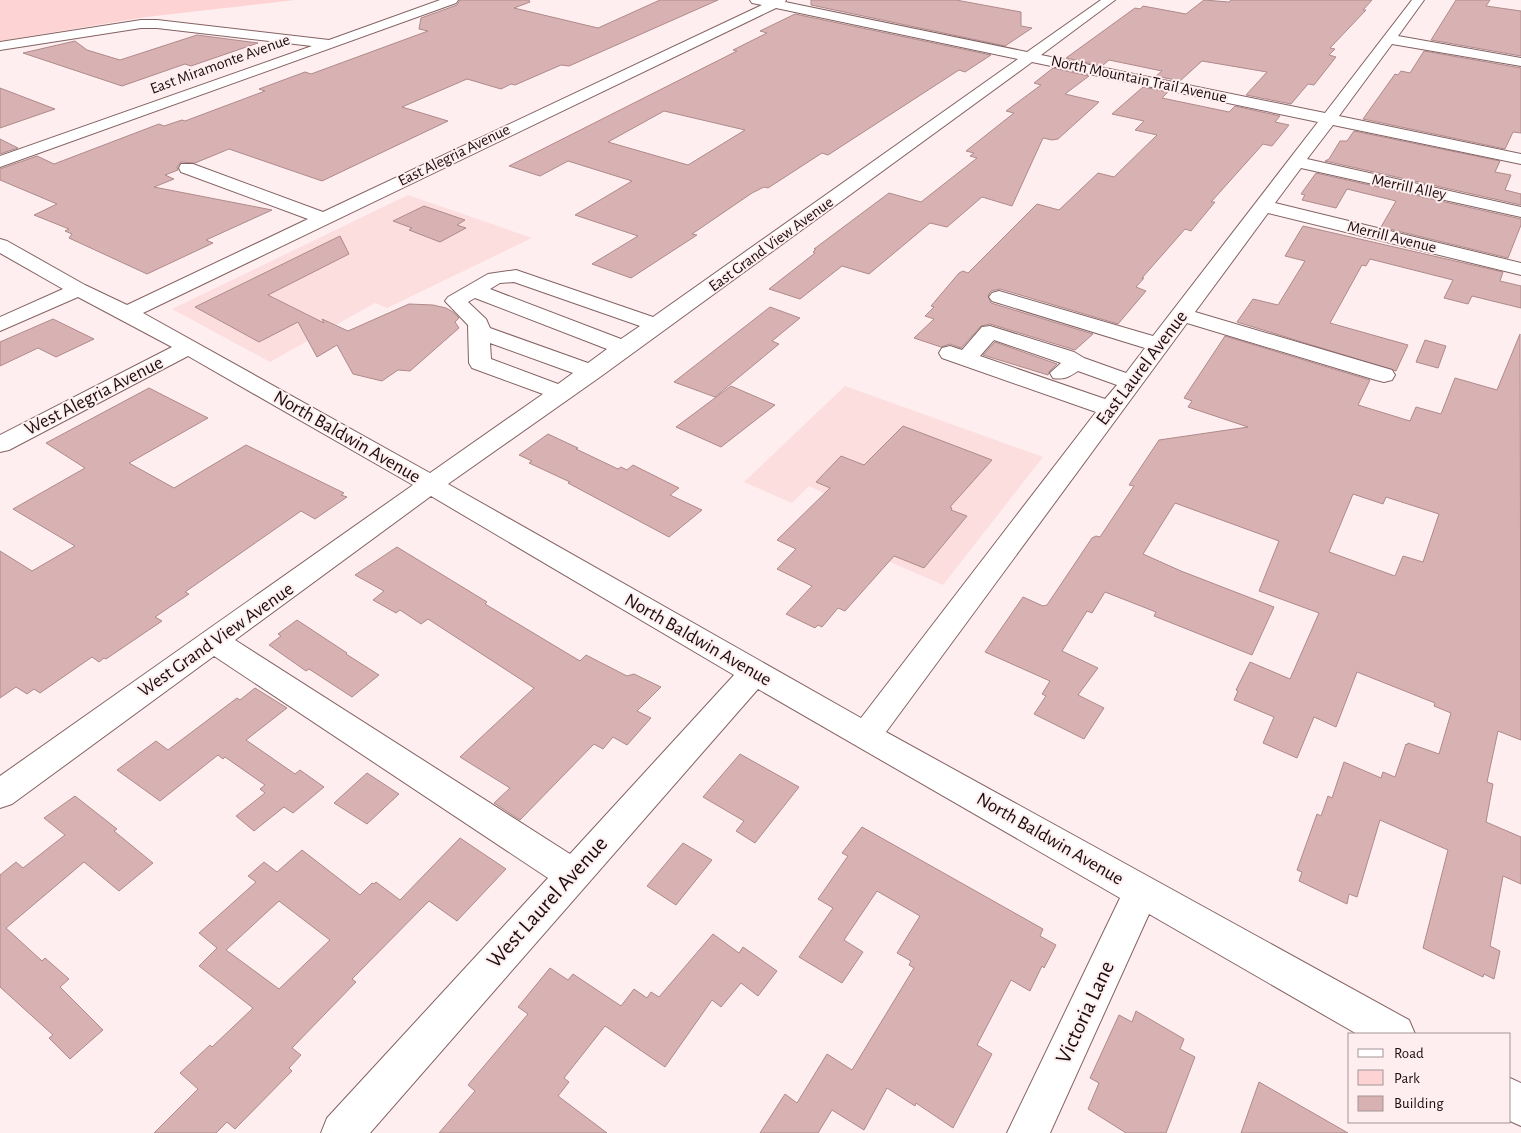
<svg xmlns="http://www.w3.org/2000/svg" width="1521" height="1133" font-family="'Alegreya Sans',sans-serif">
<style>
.built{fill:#fcdedf}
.green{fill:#fdd3d4}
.building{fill:#d8b1b2;stroke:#af8a8b;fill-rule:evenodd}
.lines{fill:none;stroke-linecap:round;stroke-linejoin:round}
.minor-casing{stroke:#846263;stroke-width:2}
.minor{fill:#fff;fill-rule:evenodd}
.labels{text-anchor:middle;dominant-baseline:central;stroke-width:4;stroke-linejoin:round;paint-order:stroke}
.far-street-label{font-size:16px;fill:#190d0d;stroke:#ffeeef}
.street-label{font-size:19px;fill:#190d0d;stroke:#ffeeef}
.near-street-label{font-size:22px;fill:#190d0d;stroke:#ffeeef}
</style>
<rect width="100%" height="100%" fill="#ffeeef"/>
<g class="built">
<path d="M 408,195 L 532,238 L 387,308 L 375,303 L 270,362 L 172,309 Z"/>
<path d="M 845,386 L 1043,457 L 943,585 L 865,551 L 889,524 L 809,486 L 792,503 L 744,482 Z"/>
</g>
<path class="green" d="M 0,0 L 295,0 L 146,17 L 0,41 Z"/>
<g class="building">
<path d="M 460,0 L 529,0 L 530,2 L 514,8 L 598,28 L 660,0 L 718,0 L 569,66 L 561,65 L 515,85 L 511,84 L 501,89 L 467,79 L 402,107 L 448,121 L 322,181 L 229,149 L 195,163 L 181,162 L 177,167 L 178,170 L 165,175 L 174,179 L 154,187 L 272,210 L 206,240 L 213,243 L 147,274 L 69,238 L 72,234 L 65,231 L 69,229 L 34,215 L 57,204 L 0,180 L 0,169 L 37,156 L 54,164 L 159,124 L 164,126 L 182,120 L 185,121 L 265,91 L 259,89 L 305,72 L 311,74 L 428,31 L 419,29 L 421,18 L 457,5 Z"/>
<path d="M 811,0 L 956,0 L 1021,12 L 1021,26 L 1032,28 L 1005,46 L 811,5 Z"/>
<path d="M 1204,0 L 1229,2 L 1231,0 L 1372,0 L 1363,10 L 1366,10 L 1330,48 L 1335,49 L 1329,55 L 1336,57 L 1314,85 L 1308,84 L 1291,104 L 1246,95 L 1267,72 L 1202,61 L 1180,81 L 1156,76 L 1162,71 L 1109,60 L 1102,66 L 1066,58 L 1135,8 L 1140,9 L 1143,6 L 1186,14 Z"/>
<path d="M 1456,0 L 1490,0 L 1486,6 L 1521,11 L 1521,56 L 1431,40 Z"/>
<path d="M 795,14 L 991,55 L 965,72 L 959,70 L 828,155 L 822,153 L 768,188 L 764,187 L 752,193 L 692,234 L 697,235 L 631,278 L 592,264 L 638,236 L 575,215 L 632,181 L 568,161 L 540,176 L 509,166 L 737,51 L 733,50 L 767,33 L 760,31 ZM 664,111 L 745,130 L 688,165 L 608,142 Z"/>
<path d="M 197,35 L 258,43 L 191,66 L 185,64 L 122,86 L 23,53 L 75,41 L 87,50 L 120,60 Z"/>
<path d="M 1424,51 L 1521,68 L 1521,133 L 1513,132 L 1505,149 L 1363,119 L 1395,74 L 1398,75 L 1401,71 L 1410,73 Z"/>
<path d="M 1053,68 L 1089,76 L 1065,94 L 1099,102 L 1058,139 L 1052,140 L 1043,138 L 1012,206 L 982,197 L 947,227 L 930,223 L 869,274 L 842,266 L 800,299 L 769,289 L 815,253 L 813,252 L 816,249 L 814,249 L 889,193 L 921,202 L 977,158 L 970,156 L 974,153 L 966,151 L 1014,113 L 1006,111 L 1041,85 L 1034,83 Z"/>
<path d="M 1143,87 L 1168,92 L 1162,98 L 1229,112 L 1235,106 L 1280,116 L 1275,122 L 1289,125 L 1272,146 L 1263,144 L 1211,202 L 1215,202 L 1191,231 L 1185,229 L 1142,278 L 1144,278 L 1136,287 L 1146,291 L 1118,324 L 1000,289 L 991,291 L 988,296 L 991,303 L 1093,334 L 1075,350 L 990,324 L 981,326 L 961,348 L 950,344 L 941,347 L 914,338 L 934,319 L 925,316 L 934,307 L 931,306 L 959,273 L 963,271 L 968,273 L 1037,204 L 1059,210 L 1098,173 L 1114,177 L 1157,135 L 1135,130 L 1144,121 L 1112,114 Z"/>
<path d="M 0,88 L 55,109 L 0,128 Z"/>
<path d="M 1354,131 L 1500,161 L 1495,172 L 1511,175 L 1505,190 L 1521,194 L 1521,205 L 1325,161 L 1329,159 L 1340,141 L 1347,141 Z"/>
<path d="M 0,139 L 18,148 L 0,154 Z"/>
<path d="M 1316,173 L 1521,219 L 1521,225 L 1508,258 L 1381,227 L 1396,201 L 1347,189 L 1336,208 L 1302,200 L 1305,195 L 1301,194 Z"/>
<path d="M 424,206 L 465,220 L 457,225 L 466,228 L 440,242 L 409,230 L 412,228 L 393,221 Z"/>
<path d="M 1303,226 L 1503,272 L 1500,281 L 1521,286 L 1521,308 L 1472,296 L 1468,304 L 1444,298 L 1453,280 L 1370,259 L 1366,266 L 1362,265 L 1330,323 L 1408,345 L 1396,371 L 1237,322 L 1253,299 L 1278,305 L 1305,261 L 1285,256 Z"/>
<path d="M 340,236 L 349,254 L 268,295 L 324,323 L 322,319 L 348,331 L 409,304 L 433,305 L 446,308 L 453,312 L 459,318 L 455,322 L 459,328 L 410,371 L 398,370 L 382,381 L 353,374 L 337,345 L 317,357 L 298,322 L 259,342 L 195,307 Z"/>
<path d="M 770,307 L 800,318 L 772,341 L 779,344 L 715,397 L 674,382 Z"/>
<path d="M 53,319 L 94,339 L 56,357 L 38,348 L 0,366 L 0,342 Z"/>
<path d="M 1520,334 L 1521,740 L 1498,731 L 1487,782 L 1493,784 L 1486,822 L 1521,837 L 1521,884 L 1503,876 L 1490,946 L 1500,951 L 1494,979 L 1484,974 L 1483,977 L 1423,948 L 1448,850 L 1380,820 L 1357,897 L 1349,894 L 1347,904 L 1299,881 L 1302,872 L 1297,870 L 1317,814 L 1321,816 L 1328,796 L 1332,798 L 1344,762 L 1381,778 L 1383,772 L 1395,777 L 1406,744 L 1407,745 L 1408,743 L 1439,754 L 1451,713 L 1434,706 L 1435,703 L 1357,672 L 1336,727 L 1314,717 L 1297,758 L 1263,743 L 1274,717 L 1234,700 L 1238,691 L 1236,690 L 1250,662 L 1290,679 L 1319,613 L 1259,591 L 1279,541 L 1175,503 L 1143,554 L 1181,571 L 1274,607 L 1252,655 L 1154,616 L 1156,612 L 1105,592 L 1092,613 L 1087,611 L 1062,651 L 1098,668 L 1078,695 L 1104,708 L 1084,739 L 1034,714 L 1046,696 L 1042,694 L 1050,681 L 985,652 L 1023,597 L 1043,606 L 1047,605 L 1092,538 L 1096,536 L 1100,537 L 1134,486 L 1129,485 L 1159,440 L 1248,427 L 1188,407 L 1192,401 L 1184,398 L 1225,336 L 1370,380 L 1358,405 L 1410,421 L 1416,407 L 1441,414 L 1455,378 L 1497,390 ZM 1353,494 L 1383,504 L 1386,497 L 1439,514 L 1423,562 L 1403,556 L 1395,576 L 1329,552 Z"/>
<path d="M 1425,340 L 1446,346 L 1438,368 L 1416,362 Z"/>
<path d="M 995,342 L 1057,364 L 1049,372 L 1048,375 L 983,355 Z"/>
<path d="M 731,386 L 775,405 L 721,447 L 676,427 Z"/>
<path d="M 149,388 L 208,418 L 129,463 L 174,488 L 246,445 L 344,493 L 341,495 L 347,497 L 315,519 L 301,511 L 185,592 L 189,594 L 155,617 L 162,621 L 106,659 L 104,658 L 99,662 L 92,657 L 40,693 L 34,689 L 27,694 L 16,687 L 0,698 L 0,551 L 32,571 L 75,546 L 13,509 L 85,468 L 46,443 Z"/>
<path d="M 903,426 L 992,460 L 950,507 L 952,508 L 951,510 L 967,516 L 924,568 L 894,556 L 845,611 L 838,608 L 822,627 L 818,625 L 815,628 L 786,614 L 812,586 L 777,569 L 796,549 L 777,540 L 830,488 L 816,482 L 841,456 L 864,465 Z"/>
<path d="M 548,434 L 578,448 L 576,449 L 618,469 L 621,467 L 627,470 L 633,465 L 679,488 L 670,495 L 702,510 L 669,537 L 568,483 L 570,482 L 529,463 L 532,461 L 519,455 Z"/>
<path d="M 397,547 L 487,602 L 485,604 L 580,661 L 586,655 L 627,676 L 634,674 L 661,687 L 637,711 L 651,718 L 627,745 L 613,737 L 603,749 L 594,744 L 520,820 L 494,803 L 510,788 L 460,757 L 534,688 L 428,619 L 421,624 L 400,610 L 396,613 L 373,600 L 384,591 L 355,575 Z"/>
<path d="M 297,620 L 347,653 L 346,654 L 379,675 L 352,697 L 309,669 L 306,671 L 269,645 L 281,636 L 278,634 Z"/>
<path d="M 255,688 L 287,708 L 246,740 L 295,774 L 300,770 L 324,787 L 293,813 L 284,807 L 254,831 L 236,816 L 265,793 L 260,789 L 265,785 L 225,757 L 223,759 L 218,755 L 160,801 L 117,770 L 156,741 L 168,750 L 237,698 L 240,700 Z"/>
<path d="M 740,754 L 799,787 L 755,843 L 736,831 L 744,821 L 703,797 Z"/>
<path d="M 367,773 L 399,794 L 367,824 L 334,803 Z"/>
<path d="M 75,796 L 117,829 L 114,831 L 153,863 L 119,891 L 84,862 L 6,928 L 42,961 L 45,958 L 69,979 L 60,987 L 103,1030 L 70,1059 L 49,1038 L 53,1035 L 0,987 L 0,875 L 16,862 L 23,868 L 65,835 L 44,818 Z"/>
<path d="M 862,827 L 1043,929 L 1040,936 L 1056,945 L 1044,968 L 1042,966 L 1030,991 L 1011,980 L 977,1045 L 992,1054 L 953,1128 L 916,1103 L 915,1106 L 887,1088 L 864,1130 L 832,1110 L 818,1133 L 760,1133 L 785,1094 L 797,1103 L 827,1054 L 852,1070 L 914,968 L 909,965 L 911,961 L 897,953 L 920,916 L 877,891 L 844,940 L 863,952 L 842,983 L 799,957 L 833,908 L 818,899 L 848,856 L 842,853 Z"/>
<path d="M 460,838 L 506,869 L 457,921 L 429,901 L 352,979 L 356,982 L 292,1048 L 301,1055 L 289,1068 L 292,1071 L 235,1129 L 227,1122 L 216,1133 L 154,1133 L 198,1089 L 180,1073 L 210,1045 L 212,1047 L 253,1008 L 199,966 L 217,948 L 199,933 L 256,882 L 248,876 L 264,862 L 277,872 L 302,850 L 360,895 L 372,883 L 374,884 L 376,882 L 400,900 ZM 279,901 L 330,940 L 279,989 L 226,950 Z"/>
<path d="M 683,843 L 712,860 L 676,905 L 647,886 Z"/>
<path d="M 713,934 L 739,953 L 743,947 L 777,971 L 758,996 L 741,983 L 721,1007 L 712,1000 L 665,1067 L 605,1026 L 564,1078 L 569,1082 L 558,1096 L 607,1133 L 439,1133 L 475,1091 L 468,1085 L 528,1014 L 518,1007 L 550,968 L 568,980 L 573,974 L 621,1006 L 634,989 L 647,998 L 651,992 L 659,997 Z"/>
<path d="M 1136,1011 L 1184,1039 L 1180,1049 L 1195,1057 L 1166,1133 L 1126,1133 L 1088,1109 L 1099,1083 L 1090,1078 L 1119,1015 L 1132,1022 Z"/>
<path d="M 1259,1082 L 1348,1133 L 1241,1133 Z"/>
</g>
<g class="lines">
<g class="minor-casing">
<g id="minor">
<path d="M 440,0 L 458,0 L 456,3 L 0,167 L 0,156 L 312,46 L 157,28 L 141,28 L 0,50 L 0,42 L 141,20 L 157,20 L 329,40 Z"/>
<path d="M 750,0 L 786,0 L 785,2 L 1027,52 L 1101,0 L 1115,0 L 1041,55 L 1325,113 L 1412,0 L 1424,0 L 1398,36 L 1521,58 L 1521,66 L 1392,44 L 1339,116 L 1521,154 L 1521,164 L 1333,125 L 1307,159 L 1521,207 L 1521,217 L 1301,168 L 1275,203 L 1521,263 L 1521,275 L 1268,213 L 1195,312 L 1392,370 L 1395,375 L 1392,380 L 1384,382 L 1376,380 L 1187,323 L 886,732 L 1409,1020 L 1415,1034 L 1357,1034 L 1149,914 L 1050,1133 L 1007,1133 L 1120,898 L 758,689 L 370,1133 L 321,1133 L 327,1118 L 548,878 L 214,656 L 12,804 L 0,808 L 0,776 L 413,485 L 188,356 L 9,450 L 0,452 L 0,435 L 172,347 L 78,297 L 0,331 L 0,317 L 63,289 L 0,253 L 0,239 L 7,241 L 85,285 L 127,305 L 308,219 L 181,172 L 179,168 L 181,164 L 193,164 L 323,212 L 762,5 L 752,3 ZM 776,8 L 1018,59 L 653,317 L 516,270 L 488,274 L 448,297 L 445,301 L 468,325 L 469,363 L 472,368 L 543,394 L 430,473 L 143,313 ZM 1032,62 L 1318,122 L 1153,336 L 999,291 L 992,293 L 989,297 L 992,301 L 1145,348 L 1126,373 L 1084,358 L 1074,352 L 990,326 L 982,327 L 962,350 L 950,346 L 942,348 L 939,353 L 942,358 L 1096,412 L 861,718 L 448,484 L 600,377 ZM 514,282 L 640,326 L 621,339 L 490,289 L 500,283 ZM 475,298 L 607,349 L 588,363 L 490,328 L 486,319 L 468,302 ZM 994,340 L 1061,363 L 1050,373 L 1053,378 C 1064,380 1069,377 1078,371 L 1117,385 L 1105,399 L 980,356 ZM 490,343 L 573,373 L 558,384 L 491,359 ZM 431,496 L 734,675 L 570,854 L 235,640 Z"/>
<path d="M 1510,1078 L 1521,1083 L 1521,1126 L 1510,1121 Z"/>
</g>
</g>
<use href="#minor" class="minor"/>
</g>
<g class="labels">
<g class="far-street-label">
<text transform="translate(220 64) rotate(-20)">East Miramonte Avenue</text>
<text transform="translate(1139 79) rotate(12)">North Mountain Trail Avenue</text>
<text transform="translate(454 155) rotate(-26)">East Alegria Avenue</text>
<text transform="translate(1409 187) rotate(12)">Merrill Alley</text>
<text transform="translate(1392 237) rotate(14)">Merrill Avenue</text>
<text transform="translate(771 244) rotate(-36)">East Grand View Avenue</text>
</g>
<g class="street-label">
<text transform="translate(1142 368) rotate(-53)">East Laurel Avenue</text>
<text transform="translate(94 396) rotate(-27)">West Alegria Avenue</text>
<text transform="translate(347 437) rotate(30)">North Baldwin Avenue</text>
<text transform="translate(216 640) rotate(-35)">West Grand View Avenue</text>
<text transform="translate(698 640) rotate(30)">North Baldwin Avenue</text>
<text transform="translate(1050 839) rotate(30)">North Baldwin Avenue</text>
</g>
<g class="near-street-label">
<text transform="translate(547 902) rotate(-48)">West Laurel Avenue</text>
<text transform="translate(1085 1012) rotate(-65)">Victoria Lane</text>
</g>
</g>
<rect x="1348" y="1033" width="162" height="90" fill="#ffeeef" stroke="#a39495"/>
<rect x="1358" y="1049" width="25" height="8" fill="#ffffff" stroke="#a39495"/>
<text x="1394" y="1058" font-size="15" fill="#190d0d">Road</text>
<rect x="1358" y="1070" width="25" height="15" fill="#fdd3d4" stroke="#a39495"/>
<text x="1394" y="1083" font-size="15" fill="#190d0d">Park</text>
<rect x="1358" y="1096" width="25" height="15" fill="#d8b1b2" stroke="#a39495"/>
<text x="1394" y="1108" font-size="15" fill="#190d0d">Building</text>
</svg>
